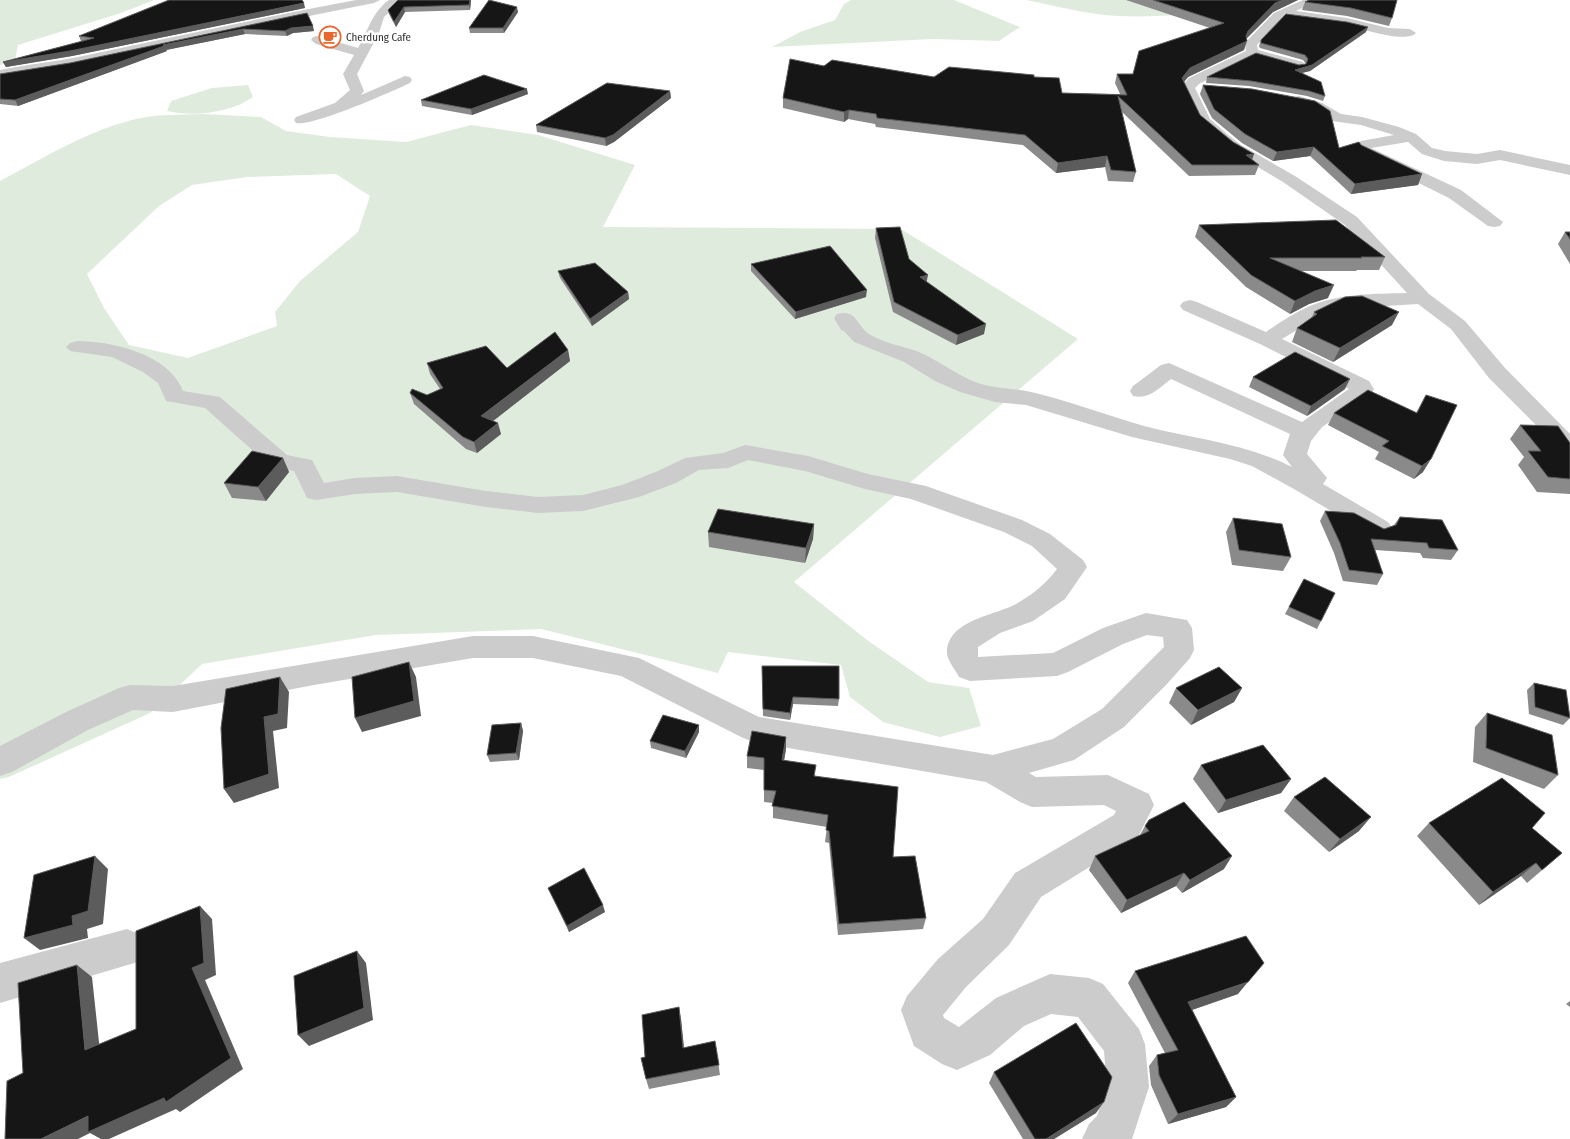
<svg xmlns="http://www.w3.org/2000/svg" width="1570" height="1139" font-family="'Fira Sans Condensed',sans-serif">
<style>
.green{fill:#dfecdd;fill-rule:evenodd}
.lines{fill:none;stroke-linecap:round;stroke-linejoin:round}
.minor{fill:#ccc;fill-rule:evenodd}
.wall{fill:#8a8a8a}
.shaded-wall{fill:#5c5c5c}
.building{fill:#161616;stroke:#5c5c5c}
.labels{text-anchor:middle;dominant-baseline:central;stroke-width:5;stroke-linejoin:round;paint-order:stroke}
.far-poi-label{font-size:11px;fill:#2f2f2f;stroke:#fff;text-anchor:start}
</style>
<rect width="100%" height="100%" fill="#fff"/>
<g class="green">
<path d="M 0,0 L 154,0 L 121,13 L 18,45 L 15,60 L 0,65 Z"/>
<path d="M 851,0 L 954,0 L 1020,27 L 999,41 L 933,39 L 772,47 L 800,32 L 835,20 L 844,4 Z"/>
<path d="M 1026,0 L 1225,0 L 1242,10 C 1200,13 1159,18 1117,16 C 1086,14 1056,6 1026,0 Z"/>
<path d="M 248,85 L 253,97 C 230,113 195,117 167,111 L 171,101 L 212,88 Z"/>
<path d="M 203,114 L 261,117 L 286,131 L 330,137 L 406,142 L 471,125 L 538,135 L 635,165 L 603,227 L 901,229 L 1078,339 L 794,582 L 867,640 L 928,682 L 969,688 L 981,726 L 940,737 L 883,722 L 850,697 L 841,665 L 728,652 L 718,673 L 541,629 L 376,635 L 202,664 L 150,713 L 9,777 L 0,779 L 0,181 C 44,158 91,128 141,118 C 160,114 183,115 203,114 ZM 336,174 L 370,196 L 358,232 L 300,281 L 275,312 L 277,326 L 188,358 L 129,345 L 104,308 L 87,274 L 159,206 L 192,185 L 247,177 Z"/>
</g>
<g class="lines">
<g class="minor">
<path d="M 356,0 L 380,0 L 374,3 C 277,22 180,44 83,64 C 55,70 28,71 0,78 L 0,70 C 28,64 55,62 83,56 C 174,37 265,17 356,0 Z"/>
<path d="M 389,0 L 402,0 L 384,17 L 379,33 L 357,74 L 364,91 L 361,95 L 405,76 L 410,77 L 412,80 L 410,83 C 391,92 312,127 296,123 L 294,120 L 296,117 L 335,103 L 350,90 L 343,74 L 354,55 L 316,44 L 311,40 L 313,37 L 317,36 L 358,48 C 368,31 372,12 389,0 Z"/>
<path d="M 1303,0 L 1319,0 L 1296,11 L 1347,18 L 1388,28 L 1410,29 L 1416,33 C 1406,44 1360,28 1345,25 C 1325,22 1304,20 1284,17 L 1257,45 L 1258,50 L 1303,62 L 1305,65 L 1303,68 L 1298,69 L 1254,56 L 1199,84 L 1195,88 L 1210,119 L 1227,134 L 1241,145 L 1295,176 L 1357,217 L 1429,294 L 1465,321 L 1505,368 L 1570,434 L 1570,459 L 1561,457 L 1555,446 L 1533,422 L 1489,378 L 1451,329 L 1418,304 L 1338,309 L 1317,318 L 1282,339 L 1369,381 L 1374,389 L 1371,394 L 1322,427 L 1311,441 L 1307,454 L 1327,478 L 1323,484 L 1388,522 L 1392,528 L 1388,534 L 1379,537 L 1370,534 L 1294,489 L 1252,466 L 1230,459 L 1132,437 L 1026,405 L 995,402 L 960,392 L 935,381 L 904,362 L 854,342 L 844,331 L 841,330 L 834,318 L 837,314 C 857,309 856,325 869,334 C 883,343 903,346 919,352 C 938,360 955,374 975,382 C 994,389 1012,388 1031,392 C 1069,401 1106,415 1144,426 C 1194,439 1245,443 1292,467 L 1283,455 L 1290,434 L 1171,379 C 1159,388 1149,400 1133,396 L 1130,391 L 1133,386 L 1161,365 L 1169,363 L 1302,422 L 1349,389 L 1260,344 L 1183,310 L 1180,306 L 1183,302 L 1190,300 L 1197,302 L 1266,332 C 1280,322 1294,313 1310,306 C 1341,293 1374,294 1407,293 L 1345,225 L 1283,182 L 1231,151 L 1199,124 L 1181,87 L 1189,78 L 1246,51 L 1245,44 L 1247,41 L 1274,13 Z"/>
<path d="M 1299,96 L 1322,103 L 1341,114 L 1362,117 L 1399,127 L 1416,134 L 1432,148 L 1445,151 L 1477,154 L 1500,150 L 1570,165 L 1570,175 L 1500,160 L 1477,164 L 1444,161 L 1422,154 L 1408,142 L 1371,148 L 1461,190 L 1503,222 L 1500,226 L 1494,227 L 1488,226 L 1449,198 L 1358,153 L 1355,146 L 1361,141 L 1394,135 L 1361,125 L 1332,121 L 1312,109 L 1294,103 L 1292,100 L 1294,97 Z"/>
<path d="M 77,341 C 112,341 169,354 183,391 L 220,397 L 287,455 L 312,460 L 324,483 L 355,478 L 397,476 L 486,491 L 538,497 L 583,495 L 622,485 L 658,471 L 685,458 L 723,453 L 745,445 L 808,456 L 868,474 L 926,486 L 1022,520 L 1050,534 L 1083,560 L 1087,567 L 1065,599 L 1033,621 L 1000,633 L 978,647 L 978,657 L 1053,653 L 1103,628 L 1146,613 L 1187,620 L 1192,628 L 1194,650 L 1190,658 L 1167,684 L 1124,727 L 1074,760 L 1029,773 L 1036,777 L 1108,775 L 1149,794 L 1154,805 L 1138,837 L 1041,897 L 1009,945 L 966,987 L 943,1015 L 944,1018 L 959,1027 L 996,998 L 1050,974 L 1089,978 L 1103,984 L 1139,1029 L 1145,1044 L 1149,1087 L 1132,1139 L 1082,1139 L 1089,1124 L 1097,1116 L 1107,1087 L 1104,1051 L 1078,1017 L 1051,1014 L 1024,1026 L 990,1055 L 957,1070 L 942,1064 L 914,1046 L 901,1010 L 907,996 L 938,959 L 983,919 L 1015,873 L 1114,815 L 1116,811 L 1104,805 L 1032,807 L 1020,802 L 986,782 L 754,742 L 743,738 L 621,676 L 533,658 L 473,658 L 314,685 L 173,712 L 133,710 L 88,730 L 12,772 L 0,776 L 0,746 L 66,712 L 119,688 L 130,685 L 173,686 L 473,636 L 533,636 L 639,658 L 759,717 L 993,755 L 1053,739 L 1102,709 L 1164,647 L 1163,637 L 1147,635 L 1123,644 L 1068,672 L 1057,676 L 970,681 L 959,677 C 956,671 948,661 947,654 C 946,621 992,616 1014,605 C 1032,595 1045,585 1057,569 L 1032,546 L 1004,532 L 911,499 L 865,489 L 805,471 L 748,460 L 728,468 L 699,470 L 676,483 L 639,497 L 583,511 L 538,513 L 486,507 L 397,492 L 355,494 L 316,500 L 307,498 L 294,471 L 271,467 L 205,408 L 166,401 L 158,383 L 143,372 L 112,357 L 70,351 L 66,347 L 70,343 Z"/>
<path d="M 127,929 L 141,935 L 146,948 L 141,961 L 0,1003 L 0,963 Z"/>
</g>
</g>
<g class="wall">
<path d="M 398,0 L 471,0 L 471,1 L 470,10 L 405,12 L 396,27 L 389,14 L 388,10 Z"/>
<path d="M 1126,0 L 1298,0 L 1273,12 L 1246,39 L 1244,50 L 1188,77 L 1184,82 L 1200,115 L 1233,142 L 1254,154 L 1252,160 L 1259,165 L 1255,175 L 1189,176 L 1122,112 L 1136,172 L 1133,182 L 1108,181 L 1105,167 L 1056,173 L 1023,145 L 876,127 L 875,124 L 848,119 L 844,122 L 783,108 L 783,98 L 824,66 L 934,77 L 1034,77 L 1062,93 L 1120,94 L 1115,83 L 1117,74 L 1133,74 L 1210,28 Z"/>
<path d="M 1397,0 L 1392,18 L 1389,26 L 1347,16 L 1302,10 L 1305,2 Z"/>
<path d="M 305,8 L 72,56 L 6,67 L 3,62 L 84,41 L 81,41 L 79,36 Z"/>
<path d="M 518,12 L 504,33 L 470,33 L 469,28 Z"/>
<path d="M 307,13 L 314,31 L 293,33 L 287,36 L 245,34 L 166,50 L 167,51 L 18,106 L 0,104 L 0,74 L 70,63 Z"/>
<path d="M 1366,32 L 1310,71 L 1302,73 L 1325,96 L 1323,101 L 1307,96 L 1249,86 L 1206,83 L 1207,77 L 1299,65 L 1306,64 L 1303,60 L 1260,48 L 1259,46 L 1261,40 Z"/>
<path d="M 1203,85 L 1339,148 L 1361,145 L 1422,174 L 1418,185 L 1351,194 L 1310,156 L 1273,161 L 1242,143 L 1212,118 L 1200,94 Z"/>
<path d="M 670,91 L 671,98 L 614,142 L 606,146 L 537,132 L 536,125 Z"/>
<path d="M 528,94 L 472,115 L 422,106 L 421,100 Z"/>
<path d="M 1199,225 L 1385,257 L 1379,270 L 1357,270 L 1356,271 L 1300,271 L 1328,298 L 1309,304 L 1290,314 L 1246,287 L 1195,237 Z"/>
<path d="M 876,228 L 909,259 L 927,282 L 984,334 L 956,345 L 893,312 L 875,238 Z"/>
<path d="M 1565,232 L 1570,232 L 1570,264 L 1558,244 Z"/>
<path d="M 751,264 L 866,297 L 795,319 L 751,271 Z"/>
<path d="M 558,271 L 628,292 L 629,299 L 592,326 L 560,278 Z"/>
<path d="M 1314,312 L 1392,325 L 1333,362 L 1292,342 L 1297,328 L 1312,317 Z"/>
<path d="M 568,350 L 570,361 L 493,421 L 501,434 L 477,453 L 466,449 L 414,404 L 410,393 L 427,395 L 440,389 L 430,374 L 427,363 L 507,368 Z"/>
<path d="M 1253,377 L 1345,389 L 1307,416 L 1249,387 Z"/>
<path d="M 1426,395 L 1423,472 L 1414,479 L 1375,459 L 1379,452 L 1328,425 L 1334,413 L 1416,413 Z"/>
<path d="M 1520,425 L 1570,443 L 1570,494 L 1537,492 L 1518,465 L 1524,457 L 1510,439 Z"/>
<path d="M 283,458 L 289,472 L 266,501 L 232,498 L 224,483 Z"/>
<path d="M 1325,511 L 1384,529 L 1394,525 L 1400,517 L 1458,550 L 1451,560 L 1423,558 L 1420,553 L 1375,550 L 1383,574 L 1377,585 L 1343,581 L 1334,553 L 1320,521 Z"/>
<path d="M 1233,518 L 1291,557 L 1283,571 L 1232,565 L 1226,532 Z"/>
<path d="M 814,524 L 813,539 L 805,563 L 709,547 L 708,532 Z"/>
<path d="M 1304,579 L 1321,621 L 1317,629 L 1285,614 Z"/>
<path d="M 762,666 L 839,699 L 838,706 L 793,704 L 790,720 L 763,716 Z"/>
<path d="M 1534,683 L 1570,718 L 1563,725 L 1529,714 L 1527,690 Z"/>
<path d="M 1176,688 L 1242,688 L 1234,702 L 1191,725 L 1169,703 Z"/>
<path d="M 1487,713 L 1558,775 L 1544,789 L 1473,762 L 1475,727 Z"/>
<path d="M 521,723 L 523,731 L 519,760 L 490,762 L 487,755 Z"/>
<path d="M 699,732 L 686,758 L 651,748 L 650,741 Z"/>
<path d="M 786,737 L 786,749 L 784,760 L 816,776 L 893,857 L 926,918 L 923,929 L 838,935 L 829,843 L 825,842 L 827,827 L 773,818 L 773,803 L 764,802 L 764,770 L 747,768 L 747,756 Z"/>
<path d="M 1201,765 L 1291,779 L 1281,793 L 1218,813 L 1193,779 Z"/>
<path d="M 1294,797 L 1359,831 L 1329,852 L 1284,811 Z"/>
<path d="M 1429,823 L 1532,828 L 1562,853 L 1527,883 L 1521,876 L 1479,905 L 1417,836 Z"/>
<path d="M 1145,826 L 1224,869 L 1182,893 L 1176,886 L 1121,913 L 1089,870 L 1095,856 L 1140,835 Z"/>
<path d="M 548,888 L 605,912 L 569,932 Z"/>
<path d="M 1135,971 L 1238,994 L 1192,1010 L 1236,1097 L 1226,1107 L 1168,1124 L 1151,1085 L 1149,1066 L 1157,1055 L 1165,1053 L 1128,983 Z"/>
<path d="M 1570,1001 L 1570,1007 L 1566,1004 Z"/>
<path d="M 681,1019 L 684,1048 L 715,1041 L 720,1075 L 649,1089 L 646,1079 L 645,1057 Z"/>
<path d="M 994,1072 L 1096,1113 L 1054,1139 L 1023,1139 L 989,1083 Z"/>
</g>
<g class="shaded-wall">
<path d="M 470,0 L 471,0 L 471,1 L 470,10 L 469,5 Z"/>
<path d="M 1283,0 L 1298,0 L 1273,12 L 1245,40 L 1247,41 L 1244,50 L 1188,77 L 1179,88 L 1182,78 L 1190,68 L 1248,31 L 1275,3 Z"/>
<path d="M 304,3 L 305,8 L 72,56 L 6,67 L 3,62 Z"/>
<path d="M 404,7 L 405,12 L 396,27 L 394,22 Z"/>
<path d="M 517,7 L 518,12 L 504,33 L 503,28 Z"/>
<path d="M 313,26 L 314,31 L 293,33 L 287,36 L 285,31 L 291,28 Z"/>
<path d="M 1368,27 L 1366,32 L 1310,71 L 1293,75 L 1295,70 Z"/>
<path d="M 243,29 L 245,34 L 166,50 L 167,51 L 18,106 L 15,100 L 163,45 Z"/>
<path d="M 527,89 L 528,94 L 472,115 L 471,109 Z"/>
<path d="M 670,91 L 671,98 L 614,142 L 606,146 L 605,138 Z"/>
<path d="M 849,110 L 848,119 L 844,122 L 844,112 Z"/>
<path d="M 1314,147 L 1310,156 L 1273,161 L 1277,152 Z"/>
<path d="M 1254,154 L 1250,165 L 1246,155 Z"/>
<path d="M 1107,156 L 1105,167 L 1056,173 L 1058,163 Z"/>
<path d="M 1422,174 L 1418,185 L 1351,194 L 1355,184 Z"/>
<path d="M 928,275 L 926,285 L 920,277 Z"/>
<path d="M 1334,285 L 1328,298 L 1309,304 L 1290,314 L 1295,301 L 1315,291 Z"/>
<path d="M 867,290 L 866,297 L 795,319 L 796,312 Z"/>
<path d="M 628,292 L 629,299 L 592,326 L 590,319 Z"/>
<path d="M 1399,312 L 1392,325 L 1333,362 L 1340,348 Z"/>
<path d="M 986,324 L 984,334 L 956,345 L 958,335 Z"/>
<path d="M 568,350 L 570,361 L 484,428 L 481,416 Z"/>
<path d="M 1350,379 L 1345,389 L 1307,416 L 1311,406 Z"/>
<path d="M 498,423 L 501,434 L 477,453 L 474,442 Z"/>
<path d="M 283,458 L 289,472 L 266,501 L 258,487 Z"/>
<path d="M 1431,459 L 1423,472 L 1414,479 L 1422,466 Z"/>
<path d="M 814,524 L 813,539 L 805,563 L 806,548 Z"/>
<path d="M 409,662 L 416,677 L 421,716 L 362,732 L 355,718 Z"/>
<path d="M 280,677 L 289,692 L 287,728 L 273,731 L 279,788 L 234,803 L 224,789 L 264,717 Z"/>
<path d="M 1242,688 L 1234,702 L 1191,725 L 1198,710 Z"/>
<path d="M 793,697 L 793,704 L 790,720 L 790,713 Z"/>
<path d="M 521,723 L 523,731 L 519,760 L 516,753 Z"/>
<path d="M 699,725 L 699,732 L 686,758 L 685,751 Z"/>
<path d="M 786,737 L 786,749 L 782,773 L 782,760 Z"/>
<path d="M 1291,779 L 1281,793 L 1218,813 L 1226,800 Z"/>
<path d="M 1371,817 L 1359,831 L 1329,852 L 1340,839 Z"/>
<path d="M 95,856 L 108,869 L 103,924 L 87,929 L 88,938 L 40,950 L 24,938 L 72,916 Z"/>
<path d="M 1232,856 L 1224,869 L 1182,893 L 1190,880 Z"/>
<path d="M 1536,863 L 1521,876 L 1479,905 L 1493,892 Z"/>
<path d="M 1184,873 L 1176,886 L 1121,913 L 1127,900 Z"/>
<path d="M 603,905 L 605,912 L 569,932 L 567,926 Z"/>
<path d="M 200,906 L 212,919 L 216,975 L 205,980 L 243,1069 L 180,1112 L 176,1109 L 109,1139 L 101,1139 L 90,1133 L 78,1139 L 41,1139 L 88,1116 L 192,968 Z"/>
<path d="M 357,951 L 366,963 L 373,1020 L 309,1046 L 298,1035 Z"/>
<path d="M 77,965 L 92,977 L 101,1061 L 85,1050 Z"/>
<path d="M 1248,982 L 1238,994 L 1180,1014 L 1188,1002 Z"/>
<path d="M 679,1007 L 681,1019 L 685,1059 L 683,1048 Z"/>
<path d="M 1236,1097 L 1226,1107 L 1168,1124 L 1178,1114 Z"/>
<path d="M 1104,1102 L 1096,1113 L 1054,1139 L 1046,1139 Z"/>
</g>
<g class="building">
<path d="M 169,0 L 302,0 L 304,3 L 70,51 L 3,62 L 94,38 L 79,36 Z"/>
<path d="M 398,0 L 470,0 L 469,5 L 404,7 L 394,22 L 388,10 Z"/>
<path d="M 489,0 L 517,7 L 503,28 L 469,28 Z"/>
<path d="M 1153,0 L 1283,0 L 1275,3 L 1248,31 L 1246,36 L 1247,41 L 1190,68 L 1182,78 L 1200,115 L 1233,142 L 1254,154 L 1246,155 L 1259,165 L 1192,165 L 1118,96 L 1136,172 L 1111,170 L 1107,156 L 1058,163 L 1025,135 L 877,118 L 876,114 L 849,110 L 844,112 L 783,98 L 790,59 L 824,66 L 832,60 L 934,77 L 949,67 L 1034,75 L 1034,77 L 1059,78 L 1062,93 L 1127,95 L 1117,74 L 1133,74 L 1139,51 L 1224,23 Z"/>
<path d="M 1309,0 L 1397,0 L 1392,18 L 1351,8 L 1305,2 Z"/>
<path d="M 307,13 L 313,26 L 291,28 L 285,31 L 243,29 L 163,45 L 164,46 L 15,100 L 0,99 L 0,74 L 70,63 Z"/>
<path d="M 1286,14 L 1347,22 L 1368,27 L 1312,65 L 1295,70 L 1321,82 L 1325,96 L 1309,91 L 1251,81 L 1207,77 L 1256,53 L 1299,65 L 1306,64 L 1308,59 L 1305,55 L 1261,43 L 1261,40 Z"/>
<path d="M 484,75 L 527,89 L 471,109 L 421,100 Z"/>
<path d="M 607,83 L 670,91 L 613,135 L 605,138 L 536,125 Z"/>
<path d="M 1203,85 L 1252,89 L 1315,101 L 1330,111 L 1339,148 L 1359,142 L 1361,145 L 1422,174 L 1355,184 L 1314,147 L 1277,152 L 1245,134 L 1214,109 Z"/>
<path d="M 1336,220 L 1385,257 L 1361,257 L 1362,258 L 1270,258 L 1334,285 L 1315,291 L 1295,301 L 1251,275 L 1199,225 Z"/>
<path d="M 900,227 L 909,259 L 928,275 L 920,277 L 986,324 L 958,335 L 894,302 L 876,228 Z"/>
<path d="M 1565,232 L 1570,232 L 1570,239 Z"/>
<path d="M 830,246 L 867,290 L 796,312 L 751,264 Z"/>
<path d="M 595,263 L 628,292 L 590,319 L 558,271 Z"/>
<path d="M 1362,296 L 1399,312 L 1340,348 L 1297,328 L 1317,314 L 1314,312 L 1345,297 Z"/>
<path d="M 555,332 L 568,350 L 481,416 L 498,423 L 474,442 L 463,437 L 410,393 L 412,389 L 427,395 L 443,388 L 427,363 L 486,346 L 507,368 Z"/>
<path d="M 1295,352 L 1350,379 L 1311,406 L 1253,377 Z"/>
<path d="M 1368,390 L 1417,413 L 1426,395 L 1457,405 L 1431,459 L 1422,466 L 1382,446 L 1389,441 L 1334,413 Z"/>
<path d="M 1520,425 L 1558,426 L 1570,443 L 1570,479 L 1548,477 L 1528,451 L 1541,451 Z"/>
<path d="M 252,451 L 283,458 L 258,487 L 224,483 Z"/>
<path d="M 718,509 L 814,524 L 806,548 L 708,532 Z"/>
<path d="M 1325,511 L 1354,513 L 1384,529 L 1396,525 L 1400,517 L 1442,520 L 1458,550 L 1429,548 L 1427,543 L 1371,539 L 1383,574 L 1349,570 L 1340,543 Z"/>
<path d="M 1233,518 L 1282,524 L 1291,557 L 1239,550 Z"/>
<path d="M 1304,579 L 1335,593 L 1321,621 L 1289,607 Z"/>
<path d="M 409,662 L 414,701 L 355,718 L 352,677 Z"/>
<path d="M 762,666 L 839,666 L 839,699 L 793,697 L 790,713 L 763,709 Z"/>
<path d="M 1219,667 L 1242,688 L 1198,710 L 1176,688 Z"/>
<path d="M 280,677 L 278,714 L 264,717 L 269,774 L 224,789 L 221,728 L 226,689 Z"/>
<path d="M 1534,683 L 1566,690 L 1570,718 L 1535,707 Z"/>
<path d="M 1487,713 L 1552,735 L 1558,775 L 1486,748 Z"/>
<path d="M 663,715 L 699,725 L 685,751 L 650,741 Z"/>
<path d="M 521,723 L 516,753 L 487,755 L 492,725 Z"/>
<path d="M 752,731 L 786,737 L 782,760 L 816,765 L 814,776 L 898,787 L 893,857 L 915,856 L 926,918 L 839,924 L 829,831 L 826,830 L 828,815 L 772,806 L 776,791 L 764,790 L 764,758 L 747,756 Z"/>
<path d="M 1263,745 L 1291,779 L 1226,800 L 1201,765 Z"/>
<path d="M 1325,777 L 1371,817 L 1340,839 L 1294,797 Z"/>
<path d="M 1502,778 L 1545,813 L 1532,828 L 1562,853 L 1542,870 L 1536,863 L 1493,892 L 1429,823 Z"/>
<path d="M 1184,802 L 1232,856 L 1190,880 L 1184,873 L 1127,900 L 1095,856 L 1149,831 L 1145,826 L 1149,820 Z"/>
<path d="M 95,856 L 88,911 L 72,916 L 73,925 L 24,938 L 34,875 Z"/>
<path d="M 584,868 L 603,905 L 567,926 L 548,888 Z"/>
<path d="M 200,906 L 204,963 L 192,968 L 231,1058 L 166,1102 L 164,1098 L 88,1132 L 88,1116 L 41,1139 L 5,1139 L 7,1081 L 23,1073 L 18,983 L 77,965 L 85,1050 L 136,1029 L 136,931 Z"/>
<path d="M 1246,936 L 1264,963 L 1248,982 L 1188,1002 L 1236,1097 L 1178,1114 L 1159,1075 L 1157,1055 L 1178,1050 L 1135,971 Z"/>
<path d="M 357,951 L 364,1008 L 298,1035 L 294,976 Z"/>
<path d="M 679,1007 L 683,1048 L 715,1041 L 719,1065 L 646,1079 L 641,1058 L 645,1057 L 642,1015 Z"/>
<path d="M 1076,1023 L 1112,1077 L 1104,1102 L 1046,1139 L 1035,1139 L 994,1072 Z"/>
</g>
<defs>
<g id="cafe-ring" transform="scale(1.125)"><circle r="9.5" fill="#fff" stroke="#e8672f" stroke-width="1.5"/><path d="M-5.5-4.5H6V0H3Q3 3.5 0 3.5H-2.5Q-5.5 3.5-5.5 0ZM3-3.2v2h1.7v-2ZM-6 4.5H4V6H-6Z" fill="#e8672f"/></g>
</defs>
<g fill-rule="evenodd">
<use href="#cafe-ring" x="330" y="37"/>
</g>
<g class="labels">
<g class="far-poi-label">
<text x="346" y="37">Cherdung Cafe</text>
</g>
</g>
</svg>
